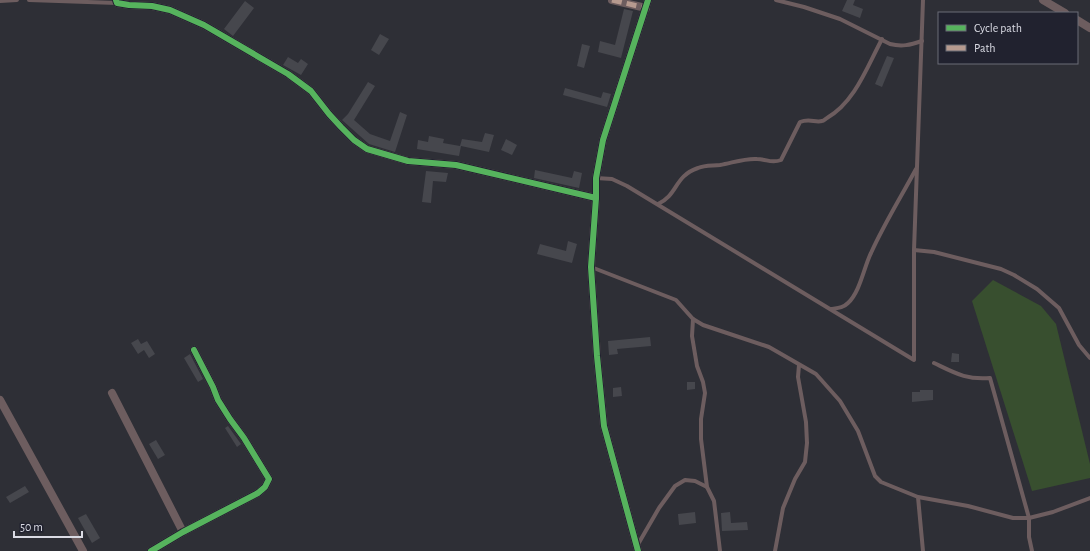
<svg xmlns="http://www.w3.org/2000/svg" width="1090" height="551" font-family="'Alegreya Sans',sans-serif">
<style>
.green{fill:#384f2f}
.building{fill:#46474d}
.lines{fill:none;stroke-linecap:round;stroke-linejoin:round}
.lane{stroke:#6d5d5f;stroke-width:4}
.street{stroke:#6d5d5f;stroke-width:8}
.quiet{stroke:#b69a8f;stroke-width:5;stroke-dasharray:10 5;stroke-linecap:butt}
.cycleway-casing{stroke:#21222f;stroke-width:8}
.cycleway{stroke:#56b35d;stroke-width:6}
</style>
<rect width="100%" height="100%" fill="#2e2f36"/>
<path class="green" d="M 993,280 L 1041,306 L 1056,324 L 1090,464 L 1090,478 L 1032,491 L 972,301 Z"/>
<g class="building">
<path d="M 847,0 L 855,0 L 853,5 L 863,9 L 860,18 L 842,11 Z"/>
<path d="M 245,1 L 254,8 L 233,36 L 224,29 Z"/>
<path d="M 624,9 L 633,11 L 621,58 L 598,52 L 600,41 L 615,45 Z"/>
<path d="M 380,34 L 389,39 L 379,55 L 371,50 Z"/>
<path d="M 582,44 L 590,46 L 584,68 L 577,66 Z"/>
<path d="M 887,56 L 894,58 L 882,87 L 875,84 Z"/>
<path d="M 288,57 L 298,63 L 301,59 L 308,64 L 301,75 L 283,65 Z"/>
<path d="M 368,82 L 375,86 L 354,120 L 370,134 L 390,141 L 400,112 L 407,115 L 395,152 L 369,144 L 342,120 L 348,114 Z"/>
<path d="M 565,88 L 601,98 L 603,92 L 611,94 L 607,107 L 563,95 Z"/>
<path d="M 485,133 L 494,135 L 489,152 L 461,146 L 459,156 L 417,149 L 418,140 L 428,142 L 429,136 L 444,139 L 443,143 L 460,146 L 462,139 L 482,142 Z"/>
<path d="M 506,139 L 517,145 L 512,155 L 501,150 Z"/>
<path d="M 535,170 L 572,178 L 574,171 L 582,173 L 579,188 L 534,178 Z"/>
<path d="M 426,171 L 448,173 L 446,182 L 433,181 L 431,203 L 422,202 Z"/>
<path d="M 568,241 L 577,244 L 572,263 L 537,254 L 540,244 L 566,251 Z"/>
<path d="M 650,337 L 651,346 L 617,349 L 618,354 L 609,355 L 608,341 Z"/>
<path d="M 138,339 L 141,344 L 147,341 L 155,354 L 149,358 L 144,350 L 138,354 L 131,343 Z"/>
<path d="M 952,353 L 959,354 L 959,362 L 951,362 Z"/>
<path d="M 190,354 L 203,379 L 198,382 L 184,358 Z"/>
<path d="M 687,382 L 695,382 L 695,389 L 687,390 Z"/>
<path d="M 621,387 L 622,396 L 613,397 L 613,388 Z"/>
<path d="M 920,390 L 933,390 L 933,400 L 912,402 L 912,392 L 920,392 Z"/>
<path d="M 228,426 L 241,444 L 237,447 L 225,428 Z"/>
<path d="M 156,440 L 165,455 L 158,459 L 149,444 Z"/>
<path d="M 25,486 L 29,492 L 10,503 L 6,497 Z"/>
<path d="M 695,512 L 696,523 L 679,525 L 678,514 Z"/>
<path d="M 730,512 L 731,523 L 747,522 L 748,530 L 722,531 L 721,513 Z"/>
<path d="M 86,514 L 100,538 L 92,543 L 78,518 Z"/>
</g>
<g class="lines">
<g class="lane">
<path d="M 29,0 L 117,3"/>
<path d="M 776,0 L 804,7 L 840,19 L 890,44 C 902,47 910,45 922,41"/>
<path d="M 0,1 L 17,0"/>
<path d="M 596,178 L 612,179 L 627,186 L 914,360 L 914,250 L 923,0"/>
<path d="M 658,204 C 678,195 674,176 698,168 C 705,165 713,166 720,165 C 732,163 745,158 757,159 C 767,159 771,164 781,160 L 800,122 C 810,118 815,123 822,121 C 824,121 825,119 827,118 C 855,102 867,67 882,39"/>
<path d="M 914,250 L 934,252 L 1001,269 L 1014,275 L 1037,289 L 1059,308 L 1079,345 L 1090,358"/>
<path d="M 591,267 L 676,300 L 693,319 L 703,325 L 769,347 L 816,374 L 840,401 L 858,431 L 875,476 L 881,482 L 918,497 L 923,551"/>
<path d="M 831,309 C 838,308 843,308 848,303 C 860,292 864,267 871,253 C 884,224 901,197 916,169"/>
<path d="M 693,319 L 692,336 L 697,366 L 703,382 L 705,393 L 701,419 L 701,439 L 707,487"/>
<path d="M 934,363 C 955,373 966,380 990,378 L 1029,518 L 1029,537 L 1032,551"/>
<path d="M 918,497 L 968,506 L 1013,518 L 1029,518 L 1053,512 L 1090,498"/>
<path d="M 637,546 L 659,508 L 675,486 L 685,480 L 695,481 L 707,487 L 714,501 L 720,551"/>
<path d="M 775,551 L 783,508 L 795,479 L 805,462 L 807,443 L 806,422 L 798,377 L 799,365"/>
</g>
<g class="street">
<path d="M 116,0 L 117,3 L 129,5 L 152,6 L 170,10 L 204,25 L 288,74 L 311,91 L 329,114 L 341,127 L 354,140 L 367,149 L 408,161 L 456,165 L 596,198"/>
<path d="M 612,0 L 646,8"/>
<path d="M 1043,0 L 1065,13"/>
<path d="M 1077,20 L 1090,28"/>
<path d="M 112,393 L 183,532"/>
<path d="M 0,400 L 83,551"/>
<path d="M 151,551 L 183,532 L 258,493 L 265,487 L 269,479 L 244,438 L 230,419 L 218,400 L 213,387 L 194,350"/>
<path d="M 638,551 L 604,426 L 597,356 L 591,267 L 596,198 L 596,178 L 603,140 L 648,0"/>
</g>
<path class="quiet" d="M 612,0 L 646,8"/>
<g class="cycleway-casing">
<g id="cycleway">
<path d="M 116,0 L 117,3 L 129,5 L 152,6 L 170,10 L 204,25 L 288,74 L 311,91 L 329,114 L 341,127 L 354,140 L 367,149 L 408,161 L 456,165 L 596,198"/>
<path d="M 151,551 L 183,532 L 258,493 L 265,487 L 269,479 L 244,438 L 230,419 L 218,400 L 213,387 L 194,350"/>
<path d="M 638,551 L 604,426 L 597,356 L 591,267 L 596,198 L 596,178 L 603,140 L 648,0"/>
</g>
</g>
<use href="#cycleway" class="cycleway"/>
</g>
<rect x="938" y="12" width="140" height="52" fill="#21222f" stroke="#6b6c77"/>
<rect x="946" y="25" width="20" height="6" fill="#56b35d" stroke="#6b6c77"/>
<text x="974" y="32" font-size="12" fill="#dadbe4">Cycle path</text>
<rect x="946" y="45" width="20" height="6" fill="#b69a8f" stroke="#6b6c77"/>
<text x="974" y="52" font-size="12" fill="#dadbe4">Path</text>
<path d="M14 531v6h68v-6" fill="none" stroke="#dadbe4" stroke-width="2"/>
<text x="20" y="531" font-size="12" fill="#dadbe4" stroke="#21222f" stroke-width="3" paint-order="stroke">50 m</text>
</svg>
